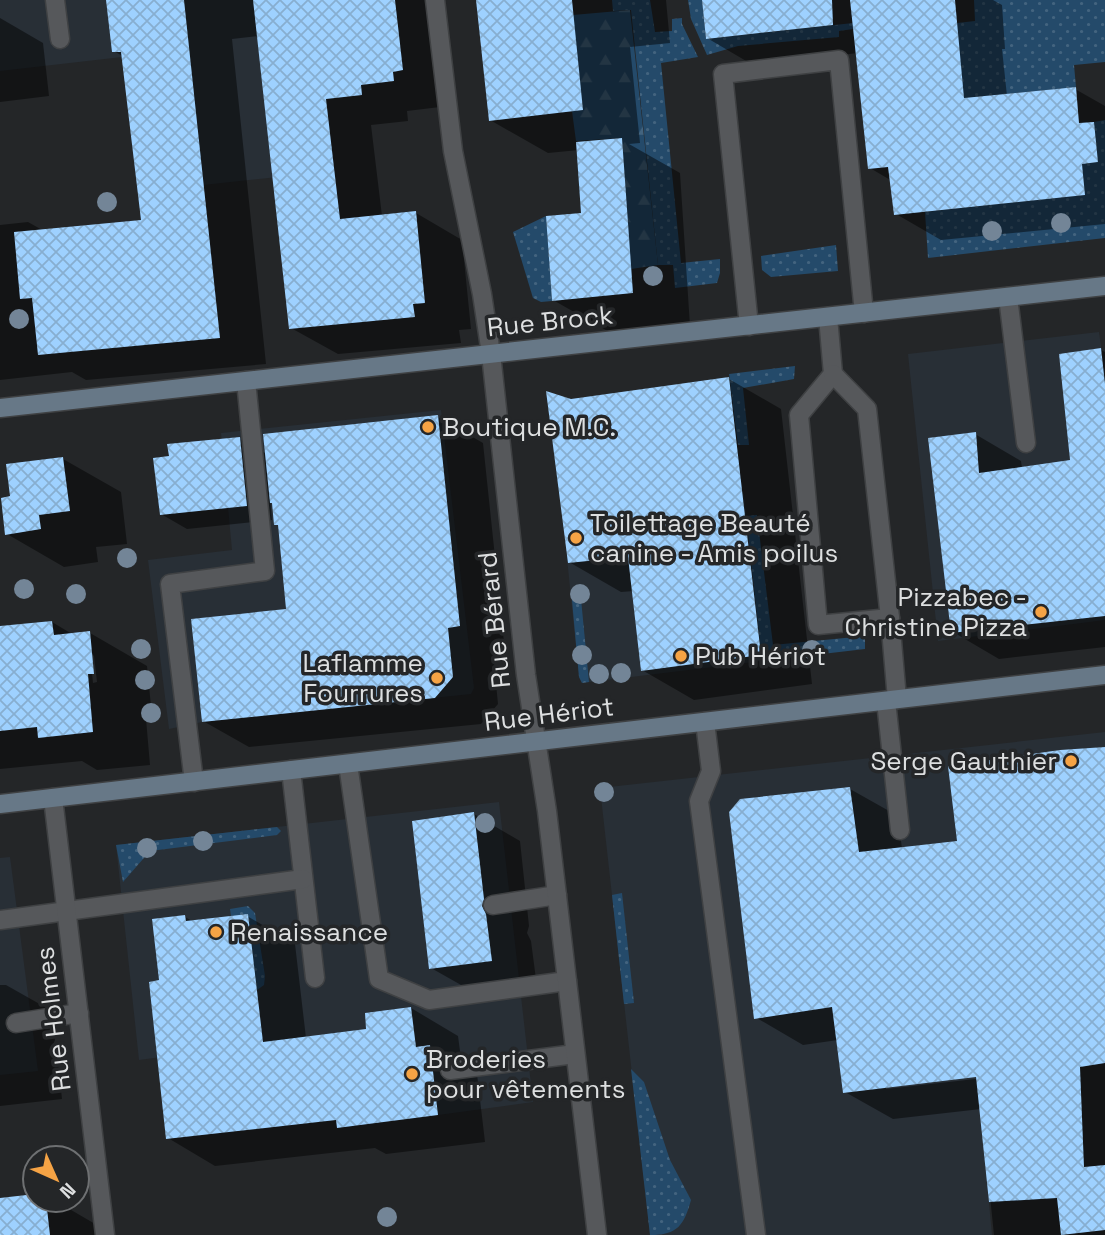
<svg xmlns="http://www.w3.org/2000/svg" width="1105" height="1235" font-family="'Space Grotesk',sans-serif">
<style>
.built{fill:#282f36}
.grass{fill:url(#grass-dots)}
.forest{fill:url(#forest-firs)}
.shadow{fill:#0007;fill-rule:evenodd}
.building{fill:url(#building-cross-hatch)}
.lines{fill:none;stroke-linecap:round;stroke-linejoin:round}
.lane-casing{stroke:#3f4143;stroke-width:21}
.street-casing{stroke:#3f4143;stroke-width:21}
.secondary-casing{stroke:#3f4143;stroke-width:21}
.lane{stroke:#56585b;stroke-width:18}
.street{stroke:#56585b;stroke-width:18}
.secondary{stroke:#677887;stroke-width:18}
.tree{fill:#738597}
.poi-dot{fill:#f5a345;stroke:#242628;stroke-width:2.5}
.labels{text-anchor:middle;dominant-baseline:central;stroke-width:7;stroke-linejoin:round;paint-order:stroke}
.street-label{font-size:26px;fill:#dddfe0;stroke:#242628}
.poi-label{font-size:26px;fill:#dddfe0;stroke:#242628;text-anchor:start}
</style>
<defs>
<pattern id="grass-dots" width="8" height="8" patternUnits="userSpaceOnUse" patternTransform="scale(1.75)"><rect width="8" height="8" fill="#244a6a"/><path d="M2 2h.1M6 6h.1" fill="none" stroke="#43647f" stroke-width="1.8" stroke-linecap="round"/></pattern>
<pattern id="forest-firs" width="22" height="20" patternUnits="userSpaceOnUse" patternTransform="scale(1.75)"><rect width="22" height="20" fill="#244a6a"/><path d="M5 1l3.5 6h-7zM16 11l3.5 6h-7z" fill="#43647f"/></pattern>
<pattern id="building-cross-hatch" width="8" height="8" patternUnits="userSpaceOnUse" patternTransform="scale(1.75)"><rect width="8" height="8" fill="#9ed1ff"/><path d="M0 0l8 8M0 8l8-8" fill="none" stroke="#87aed0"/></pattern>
</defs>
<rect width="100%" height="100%" fill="#242628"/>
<g class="built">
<path d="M 0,0 L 258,0 L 278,177 L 138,192 L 122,57 L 0,71 Z"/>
<path d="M 1099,332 L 1105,375 L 1105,620 L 938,641 L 908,354 Z"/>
<path d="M 441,410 L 474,688 L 471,694 L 202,722 L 169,729 L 148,560 L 232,550 L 221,433 Z"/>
<path d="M 744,494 L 762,661 L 582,683 L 579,677 L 563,518 Z"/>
<path d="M 1105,732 L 1105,1063 L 1080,1067 L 1023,1111 L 1034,1200 L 989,1203 L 992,1235 L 650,1235 L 600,788 Z"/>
<path d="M 499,802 L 533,1102 L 438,1115 L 325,1035 L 139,1060 L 116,845 Z"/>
<path d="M 10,857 L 38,1071 L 0,1075 L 0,858 Z"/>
</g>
<g class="grass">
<path d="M 612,0 L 650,0 L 655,32 L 672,31 L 672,19 L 682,18 L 682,24 L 698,57 L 661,63 L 681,263 L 720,259 L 720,273 L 717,283 L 675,288 L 673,265 L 658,265 L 631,10 L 613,11 Z"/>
<path d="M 688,0 L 702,0 L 706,39 L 853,23 L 853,29 L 839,31 L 839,37 L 738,46 L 707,55 L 691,19 Z"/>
<path d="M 974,0 L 1105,0 L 1105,62 L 1074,65 L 1076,87 L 936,101 L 932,59 L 960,56 L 957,23 L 975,21 Z"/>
<path d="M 1105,120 L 1105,238 L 928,258 L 925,212 L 1085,195 L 1082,164 L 1098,162 L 1094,122 Z"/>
<path d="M 546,216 L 552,301 L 541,302 L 533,298 L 513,232 Z"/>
<path d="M 836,245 L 838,271 L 771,277 L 762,270 L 761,256 Z"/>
<path d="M 795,366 L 794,379 L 743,388 L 749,445 L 738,445 L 729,374 Z"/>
<path d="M 757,515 L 773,645 L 865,636 L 865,649 L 762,661 L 746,516 Z"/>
<path d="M 581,599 L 589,682 L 582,683 L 579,677 L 572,600 Z"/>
<path d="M 277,827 L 281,831 L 277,835 L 150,851 L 123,882 L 116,845 Z"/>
<path d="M 622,893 L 634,1003 L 624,1004 L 612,895 Z"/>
<path d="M 248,906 L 255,913 L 265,976 L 264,985 L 257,990 L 248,914 L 231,916 L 230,909 Z"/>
<path d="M 631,1069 L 644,1082 L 670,1160 L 691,1200 C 684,1225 678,1235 650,1235 Z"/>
</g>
<path class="forest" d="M 630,10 L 658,265 L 631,269 L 622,138 L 576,141 L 572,111 L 583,110 L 573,15 Z"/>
<g class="shadow">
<path d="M 108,0 L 439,0 L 440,107 L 407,111 L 408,121 L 371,125 L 382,216 L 416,213 L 462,240 L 471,329 L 459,330 L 461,343 L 338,354 L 291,328 L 259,36 L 232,39 L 266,364 L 86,380 L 72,372 L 0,380 L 0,225 L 28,222 L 44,231 L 143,222 L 124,57 L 114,51 Z"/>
<path d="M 478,0 L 666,0 L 670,43 L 630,47 L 640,143 L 629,144 L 680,173 L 690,326 L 611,333 L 553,300 L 583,215 L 579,150 L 548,153 L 490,120 Z"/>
<path d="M 703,0 L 993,0 L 1002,5 L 1005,49 L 1002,49 L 1007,96 L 1075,89 L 1105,106 L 1105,224 L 941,240 L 896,214 L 892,181 L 870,168 L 858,53 L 753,65 L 707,38 Z"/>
<path d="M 0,18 L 43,43 L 49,96 L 0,102 Z"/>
<path d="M 1101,350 L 1105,352 L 1105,647 L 999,659 L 953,632 L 975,434 L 1021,461 L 1022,468 L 1072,461 Z"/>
<path d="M 729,379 L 781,409 L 812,684 L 694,700 L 642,670 L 634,591 L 621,592 L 569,562 L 571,400 Z"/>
<path d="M 438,417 L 483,443 L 505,652 L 493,653 L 498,704 L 481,724 L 249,747 L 203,721 L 288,611 L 280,526 L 273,498 L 270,498 L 272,520 L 187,529 L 161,514 L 171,458 L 240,439 L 267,454 Z"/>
<path d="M 63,459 L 121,492 L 127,544 L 96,547 L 98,562 L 64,567 L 7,534 L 12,498 Z"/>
<path d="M 52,622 L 72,634 L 90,633 L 147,666 L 151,706 L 145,707 L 150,765 L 97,770 L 82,761 L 0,769 L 0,628 ZM 90,652 L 94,656 L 97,682 L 93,683 Z"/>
<path d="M 1105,748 L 1105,1235 L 994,1235 L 981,1109 L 893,1119 L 845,1092 L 838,1040 L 803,1045 L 755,1017 L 850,789 L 898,816 L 902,849 L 959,843 ZM 984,1074 L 984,1078 L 886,1089 L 886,1086 Z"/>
<path d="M 474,814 L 520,841 L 529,926 L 527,933 L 531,941 L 537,987 L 477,994 L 431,968 Z"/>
<path d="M 247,916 L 295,944 L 306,1038 L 368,1031 L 411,1008 L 458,1036 L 462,1066 L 477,1074 L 485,1142 L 386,1154 L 375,1148 L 215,1166 L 168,1138 L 161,982 L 185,917 L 194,922 Z"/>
<path d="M 0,985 L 6,985 L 52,1011 L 55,1040 L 50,1052 L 58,1061 L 62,1099 L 0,1106 Z"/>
<path d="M 35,1196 L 35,1200 L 54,1200 L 102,1228 L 103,1235 L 0,1235 L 0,1200 Z"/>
</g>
<g class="building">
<path d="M 106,0 L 184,0 L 220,338 L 38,355 L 32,298 L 20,299 L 14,232 L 141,220 L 121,52 L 112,52 Z"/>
<path d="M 253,0 L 395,0 L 403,70 L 393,72 L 394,81 L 361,85 L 362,95 L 326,99 L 340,219 L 416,211 L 425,303 L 413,304 L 415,317 L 289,329 Z"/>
<path d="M 476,0 L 572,0 L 583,110 L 489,121 Z"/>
<path d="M 702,0 L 832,0 L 833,25 L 706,39 Z"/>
<path d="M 850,0 L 955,0 L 964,98 L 1076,87 L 1079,123 L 1094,122 L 1098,162 L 1082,164 L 1085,195 L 894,215 L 888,167 L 868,169 Z"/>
<path d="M 622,138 L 633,293 L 552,301 L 546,216 L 581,213 L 576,142 Z"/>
<path d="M 1101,348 L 1105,384 L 1105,616 L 951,633 L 928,438 L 976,432 L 979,473 L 1070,460 L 1059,354 Z"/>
<path d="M 729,377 L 761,655 L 641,671 L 628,557 L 568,563 L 546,391 L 571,399 Z"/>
<path d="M 438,415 L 460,626 L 448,628 L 453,677 L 435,698 L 202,722 L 191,619 L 286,609 L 278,525 L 274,525 L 272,503 L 270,503 L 263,434 Z"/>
<path d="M 240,437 L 247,506 L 160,515 L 153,458 L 169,456 L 167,444 Z"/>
<path d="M 63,457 L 70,511 L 39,515 L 41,529 L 5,535 L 1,498 L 10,496 L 6,464 Z"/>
<path d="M 52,621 L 54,635 L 90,631 L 94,674 L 88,674 L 93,732 L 38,738 L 37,727 L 0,731 L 0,626 Z"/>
<path d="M 1105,747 L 1105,1063 L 1080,1067 L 1084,1167 L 1105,1165 L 1105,1230 L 1061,1235 L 1057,1198 L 989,1202 L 976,1077 L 843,1093 L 832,1007 L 754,1019 L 729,812 L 740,799 L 850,787 L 859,852 L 957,841 L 948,766 L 1060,750 Z"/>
<path d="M 474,812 L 484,899 L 482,906 L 486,914 L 492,961 L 429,969 L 412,821 Z"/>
<path d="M 248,914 L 263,1042 L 366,1029 L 365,1013 L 411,1007 L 416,1047 L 430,1045 L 438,1115 L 337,1128 L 336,1120 L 166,1139 L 149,982 L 159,980 L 152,919 L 185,915 L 186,921 Z"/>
<path d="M 35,1194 L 35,1200 L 46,1200 L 50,1235 L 0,1235 L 0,1198 Z"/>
</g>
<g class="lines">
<g class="lane-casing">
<g id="lane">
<path d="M 55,0 L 60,39"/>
<path d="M 1008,297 L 1026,443"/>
<path d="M 828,317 L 833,374 L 799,415 L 818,625 L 890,618 L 897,699"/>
<path d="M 749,326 L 723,74 L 839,60 L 864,313"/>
<path d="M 833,374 L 867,409 L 890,618"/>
<path d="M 886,701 L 900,830"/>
<path d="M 705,722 L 711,771 L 699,801 L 756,1235"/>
<path d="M 348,764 L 379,979 L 429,1000 L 567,981"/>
<path d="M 291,770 L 315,978"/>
<path d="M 194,782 L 170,584 L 265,571 L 246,381"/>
<path d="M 493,905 L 557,895"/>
<path d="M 0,920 L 303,879"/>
<path d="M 16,1023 L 79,1013"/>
<path d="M 450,1070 L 575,1054"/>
</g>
</g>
<g class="street-casing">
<g id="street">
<path d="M 435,0 L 453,151 L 482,294 L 491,354 L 526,675 L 547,811 L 597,1235"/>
<path d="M 53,798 L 105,1235"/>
</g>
</g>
<g class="secondary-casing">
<g id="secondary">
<path d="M 0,408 L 1105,286"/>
<path d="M 0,804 L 1105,675"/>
</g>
</g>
<use href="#lane" class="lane"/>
<use href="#street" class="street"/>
<use href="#secondary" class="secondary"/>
</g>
<g class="tree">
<circle cx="107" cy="202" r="10"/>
<circle cx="1061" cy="223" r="10"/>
<circle cx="992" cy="231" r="10"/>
<circle cx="653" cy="276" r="10"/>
<circle cx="19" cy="319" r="10"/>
<circle cx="127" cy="558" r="10"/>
<circle cx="24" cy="589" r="10"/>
<circle cx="76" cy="594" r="10"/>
<circle cx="580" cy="594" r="10"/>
<circle cx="141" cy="649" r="10"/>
<circle cx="812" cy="650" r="10"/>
<circle cx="582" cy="655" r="10"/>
<circle cx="621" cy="673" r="10"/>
<circle cx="599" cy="674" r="10"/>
<circle cx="145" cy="680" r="10"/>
<circle cx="151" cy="713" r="10"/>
<circle cx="604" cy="792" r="10"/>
<circle cx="485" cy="823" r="10"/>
<circle cx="203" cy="841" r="10"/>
<circle cx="147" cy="848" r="10"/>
<circle cx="387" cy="1217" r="10"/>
</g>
<g class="poi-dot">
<circle cx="428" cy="427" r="7"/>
<circle cx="576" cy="538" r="7"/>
<circle cx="1041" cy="612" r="7"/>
<circle cx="681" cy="656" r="7"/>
<circle cx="437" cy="678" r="7"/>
<circle cx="1071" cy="761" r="7"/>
<circle cx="216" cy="932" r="7"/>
<circle cx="412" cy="1074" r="7"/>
</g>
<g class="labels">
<g class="street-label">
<text transform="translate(550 321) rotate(-6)">Rue Brock</text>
<text transform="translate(494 620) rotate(-96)">Rue Bérard</text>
<text transform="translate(549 714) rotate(-7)">Rue Hériot</text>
<text transform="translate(53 1019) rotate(-97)">Rue Holmes</text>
</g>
<g class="poi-label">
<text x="442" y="427">Boutique M.C.</text>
<text x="590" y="523">Toilettage Beauté<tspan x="590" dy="30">canine - Amis poilus</tspan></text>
<text x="1027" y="597" text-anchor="end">Pizzabec -<tspan x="1027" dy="30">Christine Pizza</tspan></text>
<text x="695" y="656">Pub Hériot</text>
<text x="423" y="663" text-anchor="end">Laflamme<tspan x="423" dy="30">Fourrures</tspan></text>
<text x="1057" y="761" text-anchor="end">Serge Gauthier</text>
<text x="230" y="932">Renaissance</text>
<text x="426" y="1059">Broderies<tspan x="426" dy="30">pour vêtements</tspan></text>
</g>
</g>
<g transform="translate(56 1179) rotate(135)"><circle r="33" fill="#242628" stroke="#6e7072" stroke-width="2"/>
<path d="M0-5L12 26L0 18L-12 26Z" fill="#f5a345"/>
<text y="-10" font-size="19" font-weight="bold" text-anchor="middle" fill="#dddfe0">N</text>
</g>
</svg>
